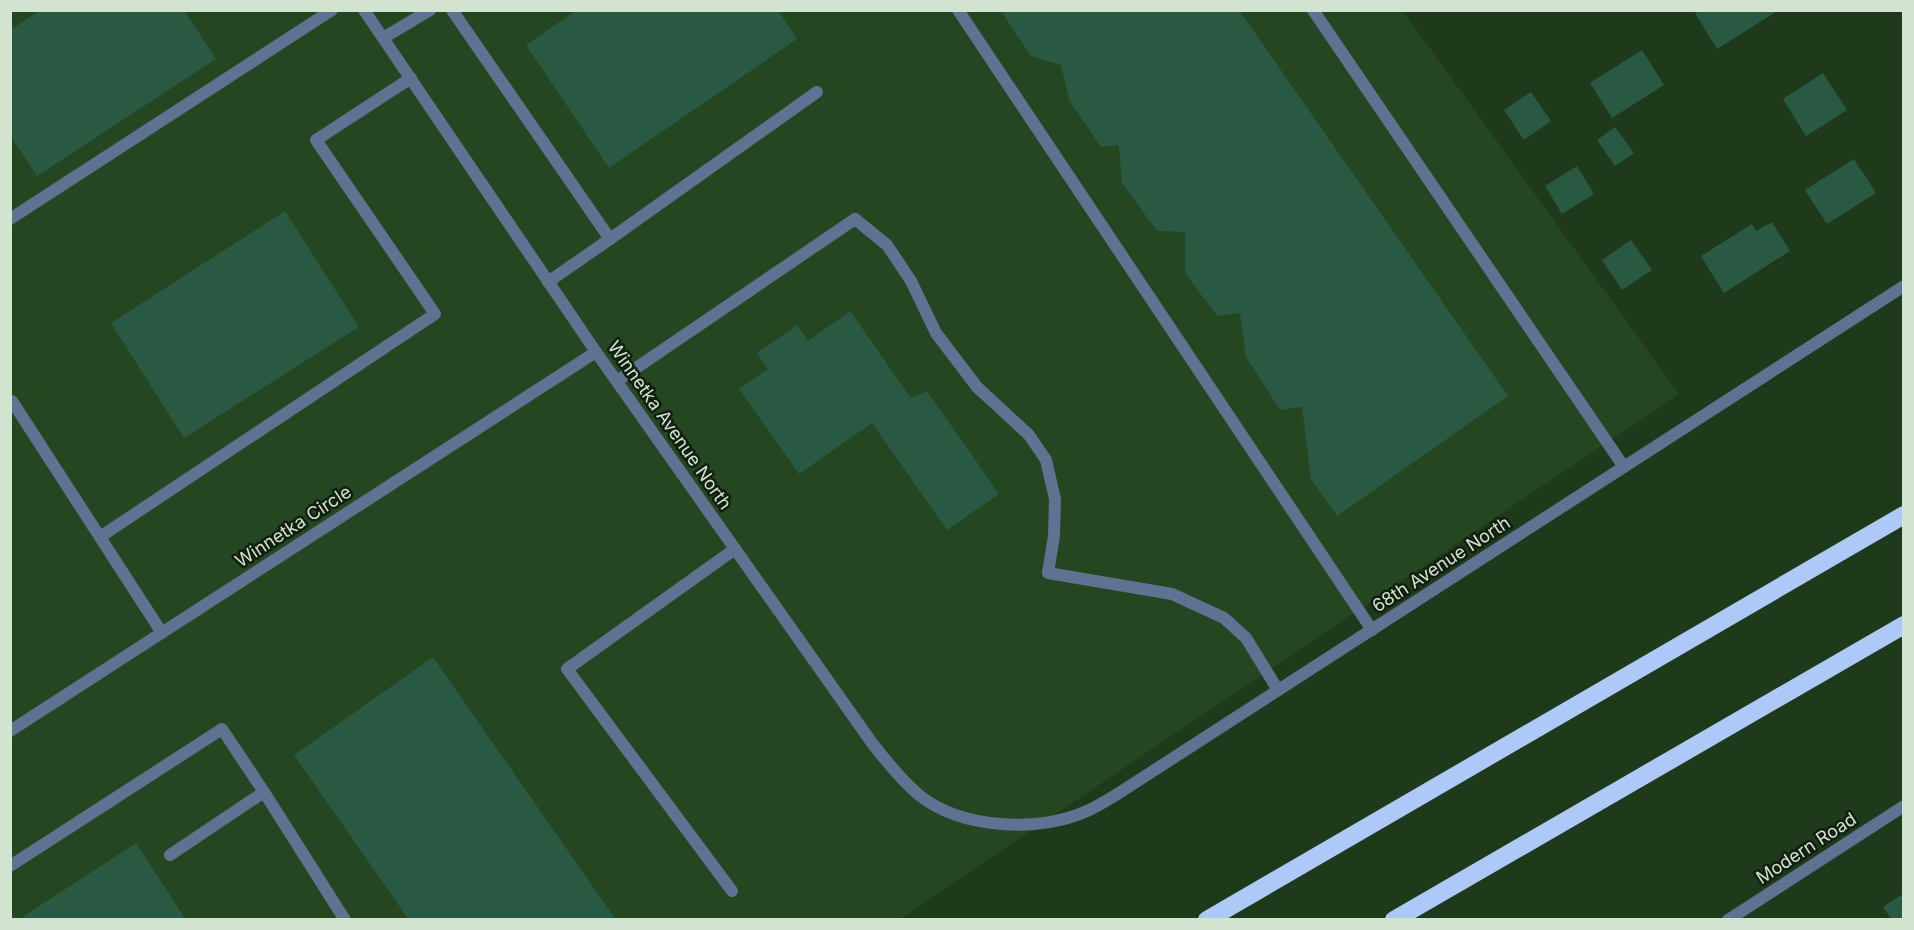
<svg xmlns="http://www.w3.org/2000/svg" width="1914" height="930" font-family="Inter,sans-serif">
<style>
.built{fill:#244620}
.building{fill:#2a5943}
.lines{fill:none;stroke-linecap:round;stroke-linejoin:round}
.service{stroke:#5f7292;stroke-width:12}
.minor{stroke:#5f7292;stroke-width:12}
.tertiary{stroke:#5f7292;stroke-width:12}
.motorway{stroke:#aec9f8;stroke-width:18}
.labels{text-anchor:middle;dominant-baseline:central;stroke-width:5;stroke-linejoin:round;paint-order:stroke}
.street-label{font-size:18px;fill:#d2e3cf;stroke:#121e10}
</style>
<rect width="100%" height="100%" fill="#1e3a1b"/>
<path class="built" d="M 10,11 L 1403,11 L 1679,394 L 900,919 L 11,919 Z"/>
<g class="building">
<path d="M 41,10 L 184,10 L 216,59 L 37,176 L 10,135 L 10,30 Z"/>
<path d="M 577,10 L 778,10 L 797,39 L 609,168 L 526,45 Z"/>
<path d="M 1003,10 L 1239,10 L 1508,396 L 1337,516 L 1311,479 L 1302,407 L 1280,410 L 1246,357 L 1240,313 L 1217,316 L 1185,273 L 1185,232 L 1157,231 L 1122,183 L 1119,145 L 1101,147 L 1069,100 L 1061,65 L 1031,56 L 1003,14 Z"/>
<path d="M 1700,10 L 1779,10 L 1717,49 L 1695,13 Z"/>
<path d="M 1642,50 L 1664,85 L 1612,118 L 1590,83 Z"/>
<path d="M 1823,73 L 1847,110 L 1806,136 L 1783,99 Z"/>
<path d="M 1531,92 L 1551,121 L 1524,140 L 1504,110 Z"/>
<path d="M 1615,127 L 1634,153 L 1615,166 L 1597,140 Z"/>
<path d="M 1854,159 L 1876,193 L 1827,224 L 1805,190 Z"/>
<path d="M 1577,166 L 1594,194 L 1562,214 L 1545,186 Z"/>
<path d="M 285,211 L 359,327 L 184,438 L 111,323 Z"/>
<path d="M 1772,222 L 1790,251 L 1724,293 L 1701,256 L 1752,224 L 1756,231 Z"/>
<path d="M 1631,240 L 1652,270 L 1622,290 L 1602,260 Z"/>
<path d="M 850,311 L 911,398 L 927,391 L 999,494 L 947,530 L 872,423 L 799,474 L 739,389 L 768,369 L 757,353 L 797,325 L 808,341 Z"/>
<path d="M 433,657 L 616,920 L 409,920 L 294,755 Z"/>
<path d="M 136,843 L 186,920 L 18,920 Z"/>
<path d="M 1904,893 L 1904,920 L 1892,920 L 1883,907 Z"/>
</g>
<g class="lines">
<g class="service">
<path d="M 452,10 L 610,239 L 548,282"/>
<path d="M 958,10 L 1372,630"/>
<path d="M 1313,10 L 1624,467"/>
<path d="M 383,38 L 430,10"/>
<path d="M 10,219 L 332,10"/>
<path d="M 610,239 L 817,92"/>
<path d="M 617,381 L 855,219 L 887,245 L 911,281 L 936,333 L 977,387 L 1029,435 L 1046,460 L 1055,499 L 1054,536 L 1048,573 L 1172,594 L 1224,618 L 1246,638 L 1278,690"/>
<path d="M 12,401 L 162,633"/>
<path d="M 100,537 L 435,314 L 316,140 L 411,78"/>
<path d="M 264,792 L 345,920"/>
<path d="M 10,866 L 222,729 L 264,792 L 170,855"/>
<path d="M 732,891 L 567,669 L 735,549"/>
</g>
<path class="minor" d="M 10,731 L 596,352"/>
<g class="tertiary">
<path d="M 364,10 L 596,352 L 872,743 C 886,761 901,780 919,795 C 961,829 1039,833 1087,811 C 1098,806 1109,799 1119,793 L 1904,286"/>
<path d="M 1728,920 L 1904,806"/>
</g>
<g class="motorway">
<path d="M 1207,920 L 1904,515"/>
<path d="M 1394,920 L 1904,625"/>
</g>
</g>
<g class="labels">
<g class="street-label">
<text transform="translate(670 425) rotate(55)">Winnetka Avenue North</text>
<text transform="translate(293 526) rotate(-33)">Winnetka Circle</text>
<text transform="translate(1441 564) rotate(-33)">68th Avenue North</text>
<text transform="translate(1806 848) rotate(-33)">Modern Road</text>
</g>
</g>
<rect width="1914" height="930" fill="none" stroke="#d2e3cf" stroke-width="24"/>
</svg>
